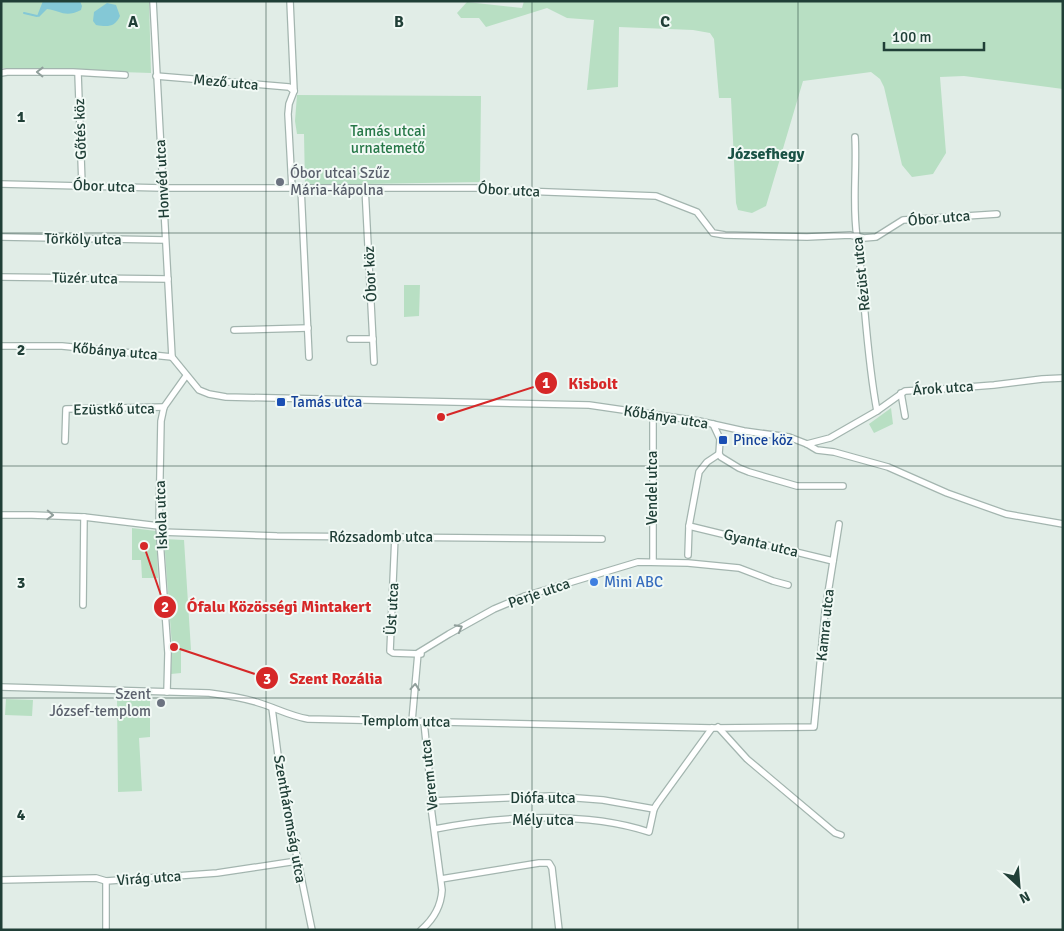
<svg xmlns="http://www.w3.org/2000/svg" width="1064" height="931" font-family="Signika,sans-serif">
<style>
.green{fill:#b8dfc3}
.water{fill:#84c8d6}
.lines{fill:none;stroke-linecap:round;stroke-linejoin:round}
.stream{stroke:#84c8d6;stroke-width:2}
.minor-casing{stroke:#a3b5af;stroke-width:8}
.minor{stroke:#fff;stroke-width:5.5}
.oneway{stroke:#909f9b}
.grid{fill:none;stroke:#203f37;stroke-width:1;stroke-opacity:0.55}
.worship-dot{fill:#6b7280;stroke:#f1f9f5;stroke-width:2}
.transit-dot{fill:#1a4fb4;stroke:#f1f9f5;stroke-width:2}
.shop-dot{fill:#3f7fe0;stroke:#f1f9f5;stroke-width:2}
.labels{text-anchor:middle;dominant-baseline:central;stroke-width:4;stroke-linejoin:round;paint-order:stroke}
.street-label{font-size:15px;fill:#203f37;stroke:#f1f9f5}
.park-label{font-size:15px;fill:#277848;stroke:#f1f9f5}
.worship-label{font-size:15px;fill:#5b616d;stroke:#f1f9f5;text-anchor:start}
.transit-label{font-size:15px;fill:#164399;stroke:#f1f9f5;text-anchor:start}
.shop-label{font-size:15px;fill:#366cbe;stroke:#f1f9f5;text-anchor:start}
.neighbourhood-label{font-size:16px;font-weight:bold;fill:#1a5245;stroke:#f1f9f5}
.grid-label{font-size:16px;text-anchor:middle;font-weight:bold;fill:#203f37;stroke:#f1f9f5;stroke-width:4;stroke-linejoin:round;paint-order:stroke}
.leader{fill:none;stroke:#d62828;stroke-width:2}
.callout-dot{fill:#d62828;stroke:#f1f9f5;stroke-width:2}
.mark-label{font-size:15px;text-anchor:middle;font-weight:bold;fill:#fff}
.callout-label{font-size:16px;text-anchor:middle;font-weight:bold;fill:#d62828;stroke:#f1f9f5;stroke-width:4;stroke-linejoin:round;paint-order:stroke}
</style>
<rect width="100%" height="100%" fill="#e1ede7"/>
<g class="green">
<path d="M 1,1 L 149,1 L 151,73 L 1,68 Z"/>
<path d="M 524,1 L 1063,1 L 1063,89 L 964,76 L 940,77 L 946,153 L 933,174 L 912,177 L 902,165 L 884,87 L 880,79 L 871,72 L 803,81 L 766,206 L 752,213 L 738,210 L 736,203 L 731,98 L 719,98 L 714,39 L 710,33 L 693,30 L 619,27 L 618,87 L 587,90 L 594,20 L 567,18 L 547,8 L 486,27 L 479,18 L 461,18 L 457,13 L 467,2 L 522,8 Z"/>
<path d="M 297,95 L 481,96 L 480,182 L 305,185 L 304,134 L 297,134 L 295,121 Z"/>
<path d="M 404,285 L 420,285 L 419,316 L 404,317 Z"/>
<path d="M 891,408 L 893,424 L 874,433 L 869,424 Z"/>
<path d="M 132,528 L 156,531 L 158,578 L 142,578 L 141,560 L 132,560 Z"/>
<path d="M 164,539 L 184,540 L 191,650 L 181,651 L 181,673 L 171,674 L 172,646 Z"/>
<path d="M 117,696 L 150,697 L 150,737 L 139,738 L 142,791 L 118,792 Z"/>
<path d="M 6,699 L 33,700 L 32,716 L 5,715 Z"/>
</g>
<g class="water">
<path d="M 43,1 L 80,1 L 82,6 L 81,10 C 65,18 61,11 47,9 L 39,17 L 37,16 Z"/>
<path d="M 107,3 L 116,5 L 120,16 C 115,27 108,27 96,25 L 93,21 L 94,12 Z"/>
</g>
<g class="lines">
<path class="stream" d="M 24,13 L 37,16"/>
<g class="minor-casing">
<g id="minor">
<path d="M 153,1 L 172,357"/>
<path d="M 290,1 L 294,91 L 289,104 L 288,114 L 292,188"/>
<path d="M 1,73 L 7,72 L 73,72 L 125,75"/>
<path d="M 78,73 L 82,185"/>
<path d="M 156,76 L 289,87 L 294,91"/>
<path d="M 855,137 C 857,169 852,205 857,237 C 865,294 866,354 877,411"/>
<path d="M 1,184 L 162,188 L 481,188 L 493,190 L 656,196 L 697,212 L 713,233 L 725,235 L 807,237 L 850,235 L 864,238 L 876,237 L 903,220 L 997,214"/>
<path d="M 365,187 L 374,362"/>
<path d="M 301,188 L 309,357"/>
<path d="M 1,237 L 165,240"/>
<path d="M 1,277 L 168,279"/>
<path d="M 234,330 L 308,328"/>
<path d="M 350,339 L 373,339"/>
<path d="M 1,346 L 62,346 L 172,357 L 199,390 L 209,394 L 226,397 L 589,405 L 699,421 L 744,431 L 789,437 L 807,444 L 817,450 L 834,452 L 888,467 L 947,493 L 1006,514 L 1063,524"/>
<path d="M 901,393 L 905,416"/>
<path d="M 653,415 L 653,562"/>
<path d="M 713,424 L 720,439 L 719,454 L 721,457 L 739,468 L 749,472 L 797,486 L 843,486"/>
<path d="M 65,441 L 66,409 L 164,407"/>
<path d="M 807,444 L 830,438 L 877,411 L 905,391 L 942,389 L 994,385 L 1042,379 L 1063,378"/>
<path d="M 1,515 L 32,515 L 84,517 L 159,526"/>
<path d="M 689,526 L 833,561"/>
<path d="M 160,532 L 277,536 L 602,539"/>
<path d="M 395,536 L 390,651 L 393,653 L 421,654"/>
<path d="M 688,555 L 689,526 L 699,472 L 707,462 L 719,454"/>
<path d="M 83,605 L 84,517"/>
<path d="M 1,687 L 209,693 C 225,695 240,697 256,702 C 274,707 289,716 308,719 L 712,728 L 814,727 L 825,612 L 839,524"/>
<path d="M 167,692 L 168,653 L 159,526 L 161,421 L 164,407 L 186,376"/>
<path d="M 272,708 L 281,779 L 312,930"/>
<path d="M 412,721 L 418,653 L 449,634 L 494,609 L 525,596 L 638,562 L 688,563 L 739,568 L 773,581 L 788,585"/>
<path d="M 718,727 L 747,759 L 835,833 L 841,835"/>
<path d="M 432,801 L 551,796 L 603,800 L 654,809"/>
<path d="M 435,829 C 500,816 586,811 649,832 L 654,809 L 657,804 L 712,728"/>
<path d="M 441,879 L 539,863 L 549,863 L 552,868 L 559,930"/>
<path d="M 1,880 L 96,878 L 106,881 L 217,873 L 297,861"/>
<path d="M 106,930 L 106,881"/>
<path d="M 421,930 C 434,919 441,907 442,890 L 431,807 L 432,801 L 424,722"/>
</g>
</g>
<use href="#minor" class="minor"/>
</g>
<defs><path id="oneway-chevron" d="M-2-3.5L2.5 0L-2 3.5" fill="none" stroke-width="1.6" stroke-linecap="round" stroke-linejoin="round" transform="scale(1.25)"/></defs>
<g class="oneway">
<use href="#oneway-chevron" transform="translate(40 72) rotate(-179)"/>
<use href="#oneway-chevron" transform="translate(50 515) rotate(2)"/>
<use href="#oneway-chevron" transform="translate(459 628) rotate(-28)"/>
<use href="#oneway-chevron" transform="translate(415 687) rotate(-85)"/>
</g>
<path class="grid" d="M 266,1 L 266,930M 532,1 L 532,930M 798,1 L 798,930M 1,233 L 1063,233M 1,466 L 1063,466M 1,698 L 1063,698"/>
<g class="worship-dot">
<circle cx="280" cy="182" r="5"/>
<circle cx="161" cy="703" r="5"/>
</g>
<g class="transit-dot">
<rect x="276" y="397" width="10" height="10" rx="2.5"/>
<rect x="718" y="435" width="10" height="10" rx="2.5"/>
</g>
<circle class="shop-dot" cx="594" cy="582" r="5"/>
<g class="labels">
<g class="street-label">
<text transform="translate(226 82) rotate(5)">Mező utca</text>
<text transform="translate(80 129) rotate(-92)">Gőtés köz</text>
<text transform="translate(162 179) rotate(-93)">Honvéd utca</text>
<text transform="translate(104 186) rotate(2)">Óbor utca</text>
<text transform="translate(509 190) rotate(3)">Óbor utca</text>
<text transform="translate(939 218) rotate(-5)">Óbor utca</text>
<text transform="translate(83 239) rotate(1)">Törköly utca</text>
<text transform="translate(370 274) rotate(-93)">Óbor köz</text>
<text transform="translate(861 274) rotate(-96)">Rézüst utca</text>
<text transform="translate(85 278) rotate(1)">Tüzér utca</text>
<text transform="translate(115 351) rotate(5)">Kőbánya utca</text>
<text transform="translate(943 388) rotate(-4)">Árok utca</text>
<text transform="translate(114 409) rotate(-1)">Ezüstkő utca</text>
<text transform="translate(666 417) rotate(9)">Kőbánya utca</text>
<text transform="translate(652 488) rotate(-90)">Vendel utca</text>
<text transform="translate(161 515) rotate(-92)">Iskola utca</text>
<text x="381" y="537">Rózsadomb utca</text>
<text transform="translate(761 543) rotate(14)">Gyanta utca</text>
<text transform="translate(539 593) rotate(-19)">Perje utca</text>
<text transform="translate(392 609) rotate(-87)">Üst utca</text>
<text transform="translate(825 625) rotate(-84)">Kamra utca</text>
<text transform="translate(406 721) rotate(1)">Templom utca</text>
<text transform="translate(429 775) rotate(-96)">Verem utca</text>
<text x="543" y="798">Diófa utca</text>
<text transform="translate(290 819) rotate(80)">Szentháromság utca</text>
<text x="543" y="820">Mély utca</text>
<text transform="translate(149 878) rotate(-4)">Virág utca</text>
</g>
<g class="park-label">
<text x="388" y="131">Tamás utcai<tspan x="388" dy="17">urnatemető</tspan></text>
</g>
<g class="worship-label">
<text x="290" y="173">Óbor utcai Szűz<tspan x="290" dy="17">Mária-kápolna</tspan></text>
<text x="151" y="694" text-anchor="end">Szent<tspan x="151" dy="17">József-templom</tspan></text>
</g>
<g class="transit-label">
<text x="291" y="402">Tamás utca</text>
<text x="733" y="440">Pince köz</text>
</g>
<g class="shop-label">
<text x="604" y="582">Mini ABC</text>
</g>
<g class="neighbourhood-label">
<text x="766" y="154">Józsefhegy</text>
</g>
</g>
<g class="grid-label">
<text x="133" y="27">A</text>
<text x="399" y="27">B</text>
<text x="665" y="27">C</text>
<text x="21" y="122">1</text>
<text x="21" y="355">2</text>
<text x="21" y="588">3</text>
<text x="21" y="820">4</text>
</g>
<path class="leader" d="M441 417L546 383M144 546L165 607M174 647L267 678"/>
<g class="callout-dot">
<circle cx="441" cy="417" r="5"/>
<circle cx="144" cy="546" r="5"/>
<circle cx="174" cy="647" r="5"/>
<circle cx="546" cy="383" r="12"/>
<circle cx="165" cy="607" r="12"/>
<circle cx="267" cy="678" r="12"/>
</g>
<g class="mark-label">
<text x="546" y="388">1</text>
<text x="165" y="612">2</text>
<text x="267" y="684">3</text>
</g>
<g class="callout-label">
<text x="593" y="389">Kisbolt</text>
<text x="279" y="612">Ófalu Közösségi Mintakert</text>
<text x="336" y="684">Szent Rozália</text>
</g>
<rect width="1064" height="931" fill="none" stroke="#203f37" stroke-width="5"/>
<g transform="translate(1019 886) rotate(154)" stroke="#f1f9f5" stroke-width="4" paint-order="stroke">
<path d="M0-4L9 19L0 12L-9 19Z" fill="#203f37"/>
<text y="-8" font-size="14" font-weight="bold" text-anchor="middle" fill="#203f37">N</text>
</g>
<path d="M884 42v8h100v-8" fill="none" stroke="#203f37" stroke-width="2.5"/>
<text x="892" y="42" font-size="15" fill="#203f37" stroke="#f1f9f5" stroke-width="4" paint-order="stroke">100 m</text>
</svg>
